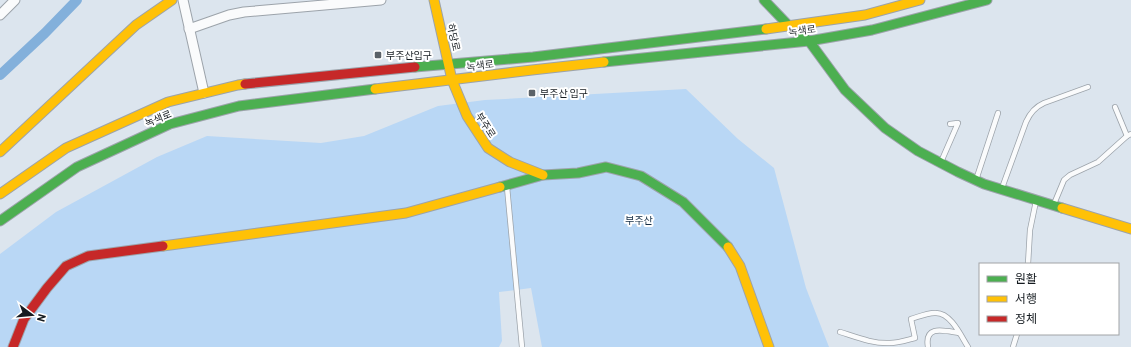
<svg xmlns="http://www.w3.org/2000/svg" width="1131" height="347" font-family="Barlow,'Noto Sans KR',sans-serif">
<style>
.green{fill:#b9d7f5}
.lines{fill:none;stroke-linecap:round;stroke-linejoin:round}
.canal{stroke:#83b0db;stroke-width:10}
.lane-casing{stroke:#9ca3aa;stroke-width:6}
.street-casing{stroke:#9ca3aa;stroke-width:11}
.fast-casing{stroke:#9ca3aa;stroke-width:11}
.slow-casing{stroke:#9ca3aa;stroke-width:11}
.jam-casing{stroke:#9ca3aa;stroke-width:11}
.lane{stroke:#fafbfc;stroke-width:4.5}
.street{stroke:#fafbfc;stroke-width:9}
.fast{stroke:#4caf50;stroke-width:9}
.slow{stroke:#ffc107;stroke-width:9}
.jam{stroke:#c62828;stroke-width:9}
.poi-dot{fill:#5b6268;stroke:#fff;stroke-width:1.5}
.labels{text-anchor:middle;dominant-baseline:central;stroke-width:4;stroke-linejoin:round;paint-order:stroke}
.street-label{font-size:10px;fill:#151b20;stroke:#fff}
.poi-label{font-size:10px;fill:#151b20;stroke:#fff;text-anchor:start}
.park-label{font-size:10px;fill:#112b44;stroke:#fff}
</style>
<rect width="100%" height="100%" fill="#dce5ee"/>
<path class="green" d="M 686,89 L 738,139 L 774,168 L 806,288 L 829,347 L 542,347 L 531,288 L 499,292 L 502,341 L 499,347 L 0,347 L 0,254 L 56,212 L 157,157 L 207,136 L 321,143 L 364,136 L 438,106 L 485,100 Z"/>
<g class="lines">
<path class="canal" d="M 0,75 L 45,33 L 77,0"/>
<g class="lane-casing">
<g id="lane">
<path d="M 1115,107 L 1127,136"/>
<path d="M 941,162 L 958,123 L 950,124"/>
<path d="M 976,180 L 998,113"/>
<path d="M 507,187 L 522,347"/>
<path d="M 1002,188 L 1026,122 C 1030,113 1035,107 1044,103 L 1088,87"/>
<path d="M 1054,204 L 1064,180 L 1070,175 L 1098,162 L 1127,136 L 1131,134"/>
<path d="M 1028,264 L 1030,230 L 1036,201"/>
<path d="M 840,332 C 856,337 873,344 890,343 C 898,343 907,340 915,338 L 911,319 C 918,317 929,312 936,313 C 951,313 961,336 968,347"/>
<path d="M 928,347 C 924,324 945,331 959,333"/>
<path d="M 1013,347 L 1017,334"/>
</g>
</g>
<g class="street-casing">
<g id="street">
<path d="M 183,0 L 204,93"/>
<path d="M 0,15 L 15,0"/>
<path d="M 189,29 L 229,15 L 244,12 L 381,0"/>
</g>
</g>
<g class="fast-casing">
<g id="fast">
<path d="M 764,0 L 789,26 L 809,41 L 845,90 L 885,128 L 918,151 L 958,172 L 984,184 L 1062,208"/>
<path d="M 604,62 L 809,41 L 872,30 L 987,0"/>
<path d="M 415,67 L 533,57 L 766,29"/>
<path d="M 500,187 L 543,175 L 578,173 L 606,167 L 641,176 L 683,202 L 728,247"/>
<path d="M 0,221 L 77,167 L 170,124 L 239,106 L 375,89"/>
</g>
</g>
<g class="slow-casing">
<g id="slow">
<path d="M 434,0 L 452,80 L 467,116 L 488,148 L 510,162 L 543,175"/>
<path d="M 766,29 L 865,15 L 920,0"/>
<path d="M 375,89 L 532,70 L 604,62"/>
<path d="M 0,152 L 136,25 L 172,0"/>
<path d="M 0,194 L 66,148 L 168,102 L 238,85 L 245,84"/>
<path d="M 1062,208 L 1131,229"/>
<path d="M 163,246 L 406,213 L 500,187"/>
<path d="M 728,247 L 740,266 L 769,347"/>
</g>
</g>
<g class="jam-casing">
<g id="jam">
<path d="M 245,84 L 415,67"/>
<path d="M 13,347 L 24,319 L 47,288 L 66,266 L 88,256 L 163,246"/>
</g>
</g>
<use href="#lane" class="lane"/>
<use href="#street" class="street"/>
<use href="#fast" class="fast"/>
<use href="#slow" class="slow"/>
<use href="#jam" class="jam"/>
</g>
<g class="poi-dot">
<rect x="374" y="51" width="8" height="8" rx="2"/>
<rect x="528" y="89" width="8" height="8" rx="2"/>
</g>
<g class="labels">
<g class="street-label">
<text transform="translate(802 30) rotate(-7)">녹색로</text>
<text transform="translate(454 37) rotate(77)">하당로</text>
<text transform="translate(480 65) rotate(-7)">녹색로</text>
<text transform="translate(158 118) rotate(-22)">녹색로</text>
<text transform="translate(486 125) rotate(57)">부주로</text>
</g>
<g class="poi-label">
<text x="386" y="55">부주산입구</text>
<text x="540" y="93">부주산 입구</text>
</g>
<g class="park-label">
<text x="639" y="220">부주산</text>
</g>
</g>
<rect x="979" y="263" width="140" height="72" fill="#ffffff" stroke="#a1a4a6"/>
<rect x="987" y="276" width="20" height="6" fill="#4caf50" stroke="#a1a4a6"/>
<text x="1015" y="283" font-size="12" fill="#151b20">원활</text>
<rect x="987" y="296" width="20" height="6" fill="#ffc107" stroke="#a1a4a6"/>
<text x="1015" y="303" font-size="12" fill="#151b20">서행</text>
<rect x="987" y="316" width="20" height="6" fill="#c62828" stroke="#a1a4a6"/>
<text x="1015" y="323" font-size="12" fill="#151b20">정체</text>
<g transform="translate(32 315) rotate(106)" stroke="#ffffff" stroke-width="3" paint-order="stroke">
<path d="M0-3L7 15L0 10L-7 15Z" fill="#151b20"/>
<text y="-6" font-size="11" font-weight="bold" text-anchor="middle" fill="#151b20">N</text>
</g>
</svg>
